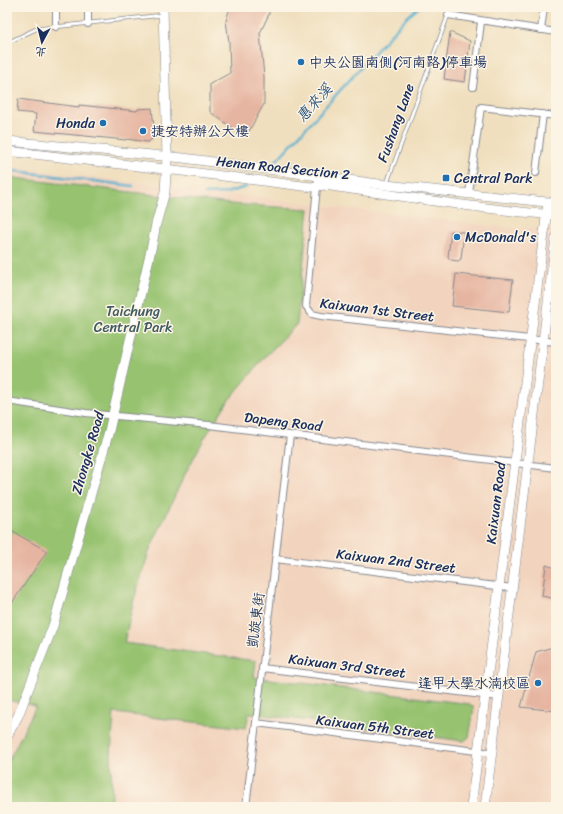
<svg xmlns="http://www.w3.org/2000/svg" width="563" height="814" font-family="Sriracha,'LXGW WenKai TC',sans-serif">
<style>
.built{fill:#f2d4be}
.green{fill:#97c370;stroke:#597967}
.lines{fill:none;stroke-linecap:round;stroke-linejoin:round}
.stream{stroke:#51afcf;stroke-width:2.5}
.building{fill:#e6b5a1}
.lane-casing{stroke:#86878e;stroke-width:4.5}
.street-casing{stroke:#86878e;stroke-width:8}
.secondary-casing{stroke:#86878e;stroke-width:10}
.lane{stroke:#fff;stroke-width:3}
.street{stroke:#fff;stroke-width:6}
.secondary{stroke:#fff;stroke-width:9}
.poi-dot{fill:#1f6fb2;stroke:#fcf5e5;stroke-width:1.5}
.labels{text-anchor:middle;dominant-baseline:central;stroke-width:3;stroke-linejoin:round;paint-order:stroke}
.poi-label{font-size:14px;fill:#1b2f5e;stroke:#fcf5e5;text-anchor:start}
.street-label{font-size:14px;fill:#1b2f5e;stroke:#fcf5e5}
.park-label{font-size:14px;fill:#405b63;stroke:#fcf5e5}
.water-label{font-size:15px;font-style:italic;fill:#2b5580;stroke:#fcf5e5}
</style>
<rect width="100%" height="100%" fill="#fcf5e5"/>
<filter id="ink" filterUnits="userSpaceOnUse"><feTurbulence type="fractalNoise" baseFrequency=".025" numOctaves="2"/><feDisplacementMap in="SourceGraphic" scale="8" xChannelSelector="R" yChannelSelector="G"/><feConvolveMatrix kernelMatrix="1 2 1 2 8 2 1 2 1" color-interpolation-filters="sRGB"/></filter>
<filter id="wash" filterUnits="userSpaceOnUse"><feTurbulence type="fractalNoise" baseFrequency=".012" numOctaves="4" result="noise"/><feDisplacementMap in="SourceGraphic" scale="16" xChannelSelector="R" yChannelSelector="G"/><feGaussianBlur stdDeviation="0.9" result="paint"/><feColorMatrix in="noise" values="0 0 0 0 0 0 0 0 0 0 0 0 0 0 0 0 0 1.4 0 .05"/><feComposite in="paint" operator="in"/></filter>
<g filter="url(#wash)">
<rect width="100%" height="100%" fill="#f0dfbe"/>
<path class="built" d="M 7,167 L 518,229 L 556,226 L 556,807 L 7,807 Z"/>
<path class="green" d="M 7,177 L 230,204 L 309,209 L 297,324 L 265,357 L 228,401 L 204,439 L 186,472 L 150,549 L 134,599 L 124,643 L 256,661 L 254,677 L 470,704 L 474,708 L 469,737 L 464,741 L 249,713 L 246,728 L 114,713 L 111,755 L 112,807 L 7,807 L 7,764 L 36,706 L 7,700 Z"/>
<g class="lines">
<g class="stream">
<path d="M 275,162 L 405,19 L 419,7"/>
<path d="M 7,170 L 133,186"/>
<path d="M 205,194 L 226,193 L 246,187"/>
</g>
</g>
<g id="blocks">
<g class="building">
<path d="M 230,7 L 269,7 L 269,14 L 260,33 L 264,77 L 264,104 L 249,131 L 240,128 L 237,131 L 210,112 L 210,84 L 230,73 L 229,42 L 226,21 Z"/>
<path d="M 450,32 L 470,41 L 465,82 L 444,79 Z"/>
<path d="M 18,99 L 79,107 L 79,105 L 137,111 L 138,109 L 152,108 L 155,137 L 148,142 L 126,139 L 126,140 L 34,131 L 36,114 L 17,112 Z"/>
<path d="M 451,231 L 464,232 L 461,259 L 458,261 L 451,260 L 448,257 Z"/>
<path d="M 456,274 L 513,280 L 509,312 L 452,306 Z"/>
<path d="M 13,532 L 47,551 L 12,603 L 7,600 L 7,542 Z"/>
<path d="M 546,565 L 556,568 L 556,599 L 542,596 Z"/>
<path d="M 556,646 L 556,711 L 521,707 L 536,652 Z"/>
</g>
</g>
</g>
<g filter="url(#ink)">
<use href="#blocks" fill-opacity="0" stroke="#86878e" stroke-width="1"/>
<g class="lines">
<g class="lane-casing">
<g id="lane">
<path d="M 7,43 L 36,29 L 163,15"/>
<path d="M 387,183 L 451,7"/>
</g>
</g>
<g class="street-casing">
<g id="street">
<path d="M 56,7 L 56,27"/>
<path d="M 88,7 L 88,24"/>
<path d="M 448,15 L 556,32"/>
<path d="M 541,30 L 544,7"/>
<path d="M 473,87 L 481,22"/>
<path d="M 536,173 L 543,114"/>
<path d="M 318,176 L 306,306 L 312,314 L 321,316 L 556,342"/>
<path d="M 469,193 L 481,107 L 556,116"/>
<path d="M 7,401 L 86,413 L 209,425 L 556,468"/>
<path d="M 275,559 L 513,588"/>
<path d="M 262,668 L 499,697"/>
<path d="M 256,723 L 492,753"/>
<path d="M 246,807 L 290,435"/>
</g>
</g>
<g class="secondary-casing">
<g id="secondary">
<path d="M 7,141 L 183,158 L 386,185 L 556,203"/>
<path d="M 7,151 L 182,171 L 311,187 L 324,185 C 401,196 478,209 556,215"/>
<path d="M 7,736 L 18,716 L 53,626 L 109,431 L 152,245 L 156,224 L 165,192 L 167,157 L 163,7"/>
<path d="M 471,807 L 548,202"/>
<path d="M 485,807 L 556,238"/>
</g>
</g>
<use href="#lane" class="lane"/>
<use href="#street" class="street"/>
<use href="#secondary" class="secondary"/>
</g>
</g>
<g class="poi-dot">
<circle cx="301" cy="62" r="4"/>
<circle cx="103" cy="123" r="4"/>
<circle cx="143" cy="131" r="4"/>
<rect x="442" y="174" width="8" height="8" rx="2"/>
<circle cx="457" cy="237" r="4"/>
<circle cx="538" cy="683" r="4"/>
</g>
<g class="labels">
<g class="poi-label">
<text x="309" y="62">中央公園南側(河南路)停車場</text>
<text x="95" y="123" text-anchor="end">Honda</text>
<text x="151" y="131">捷安特辦公大樓</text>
<text x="454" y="178">Central Park</text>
<text x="465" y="237">McDonald's</text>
<text x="530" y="683" text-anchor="end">逢甲大學水湳校區</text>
</g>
<g class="street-label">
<text transform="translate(396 123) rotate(-70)">Fushang Lane</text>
<text transform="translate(283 168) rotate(6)">Henan Road Section 2</text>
<text transform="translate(377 310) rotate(7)">Kaixuan 1st Street</text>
<text transform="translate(283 422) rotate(7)">Dapeng Road</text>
<text transform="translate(88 453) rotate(-74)">Zhongke Road</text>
<text transform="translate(496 503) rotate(-83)">Kaixuan Road</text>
<text transform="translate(396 561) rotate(7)">Kaixuan 2nd Street</text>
<text transform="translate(256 620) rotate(-83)">凱旋東街</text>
<text transform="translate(347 666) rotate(7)">Kaixuan 3rd Street</text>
<text transform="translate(375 727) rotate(7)">Kaixuan 5th Street</text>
</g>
<g class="park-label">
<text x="133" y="311">Taichung<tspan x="133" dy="16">Central Park</tspan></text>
</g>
<g class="water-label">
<text transform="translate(314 103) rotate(-48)">惠來溪</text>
</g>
</g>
<rect width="563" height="814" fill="none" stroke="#fcf5e5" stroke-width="24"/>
<g transform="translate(42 42) rotate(187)" stroke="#fcf5e5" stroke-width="3" paint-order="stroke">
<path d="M0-3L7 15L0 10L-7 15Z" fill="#1b2f5e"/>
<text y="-6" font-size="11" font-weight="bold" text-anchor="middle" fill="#1b2f5e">北</text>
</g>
</svg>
